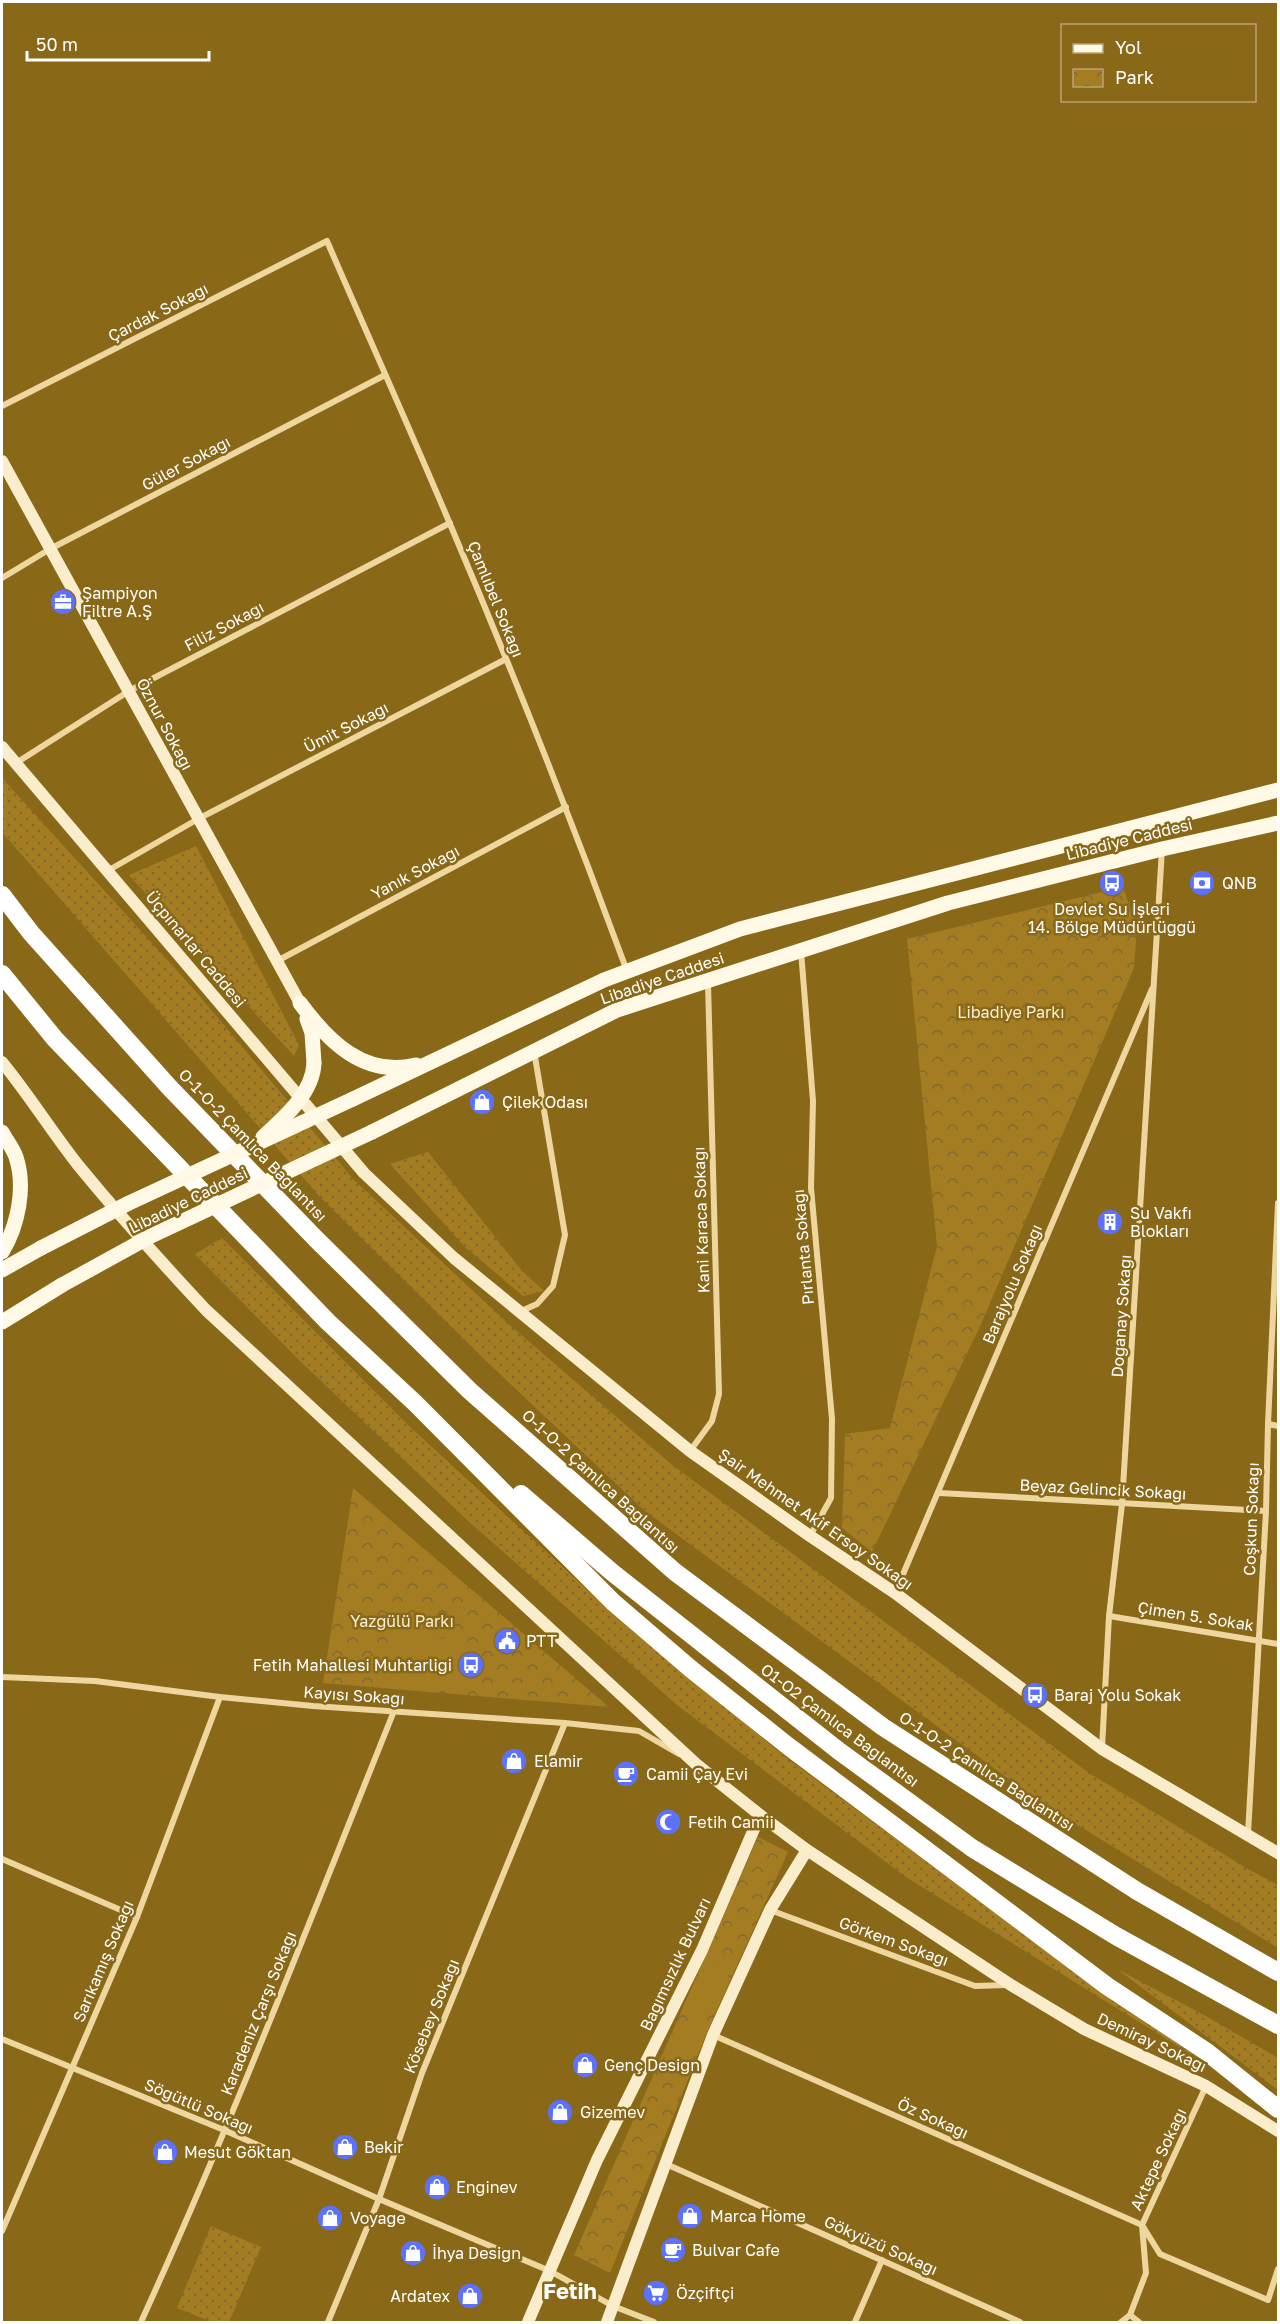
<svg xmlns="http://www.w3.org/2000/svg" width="1280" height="2324" font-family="'Golos Text',sans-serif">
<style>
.grass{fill:url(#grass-dots)}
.park{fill:url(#park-crowns)}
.pitch{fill:#a47d23}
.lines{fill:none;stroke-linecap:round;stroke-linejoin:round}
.street{stroke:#eed69f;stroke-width:6}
.secondary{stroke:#faedcc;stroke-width:12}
.primary{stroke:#fff9e6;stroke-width:15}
.highway{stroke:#fff;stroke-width:18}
.primary-bridge{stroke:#fff9e6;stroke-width:15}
.labels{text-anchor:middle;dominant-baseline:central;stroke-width:5;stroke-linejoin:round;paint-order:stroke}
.street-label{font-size:16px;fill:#fff;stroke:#896818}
.poi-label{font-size:16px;fill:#fff;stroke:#896818;text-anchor:start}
.park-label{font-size:16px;fill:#fbefd4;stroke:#896818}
.district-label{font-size:22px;font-weight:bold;fill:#fff;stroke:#896818}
</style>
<defs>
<pattern id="grass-dots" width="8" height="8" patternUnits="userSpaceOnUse" patternTransform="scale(1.5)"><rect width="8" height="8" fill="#a47d23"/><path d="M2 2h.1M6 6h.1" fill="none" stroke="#816933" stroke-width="1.8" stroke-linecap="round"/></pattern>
<pattern id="park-crowns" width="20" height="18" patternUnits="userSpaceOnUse" patternTransform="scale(1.5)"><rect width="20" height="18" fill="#a47d23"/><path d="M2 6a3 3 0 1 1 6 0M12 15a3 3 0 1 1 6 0" fill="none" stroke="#816933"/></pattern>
</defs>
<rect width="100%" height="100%" fill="#896818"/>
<g class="grass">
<path d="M 2,778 L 191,986 L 354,1180 L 512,1327 L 671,1464 L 1089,1773 L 1248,1869 L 1278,1885 L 1278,1948 L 1040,1802 L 645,1511 L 485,1360 L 320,1197 L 2,832 Z"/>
<path d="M 196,846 L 299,1045 L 294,1056 L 129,875 Z"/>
<path d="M 428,1152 L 522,1271 L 544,1291 L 523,1296 L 465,1247 L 390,1164 Z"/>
<path d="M 222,1238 L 408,1425 L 603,1604 L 784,1756 L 1095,1987 L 1213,2068 L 906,1877 L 677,1705 L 466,1519 L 298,1359 L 195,1254 Z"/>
<path d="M 1117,1969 L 1204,2015 L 1278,2058 L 1278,2090 Z"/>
<path d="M 211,2226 L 261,2247 L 229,2322 L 212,2322 L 177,2308 Z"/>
</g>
<g class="park">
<path d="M 1123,887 L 1137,928 L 1134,968 L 981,1324 L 872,1552 L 842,1528 L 845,1434 L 890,1428 L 937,1246 L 907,939 Z"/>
<path d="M 353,1488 L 609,1707 L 323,1683 Z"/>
<path d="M 758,1837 L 788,1852 L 708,2030 L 610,2273 L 574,2255 Z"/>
</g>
<g class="pitch">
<path d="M 390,1635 L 468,1640 L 465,1688 L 387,1683 Z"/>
<path d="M 705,1958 L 731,1969 L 711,2016 L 686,2005 Z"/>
<path d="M 680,2020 L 705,2030 L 686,2076 L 661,2066 Z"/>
</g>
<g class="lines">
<g class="street">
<path d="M 2,406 L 327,241 C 368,336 410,429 450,524 C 513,672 572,821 627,971"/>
<path d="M 2,578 L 50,549 L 385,375"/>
<path d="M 16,763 L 129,691 L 450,523"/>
<path d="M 109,870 L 198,819 L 506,659"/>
<path d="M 801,951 L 813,1101 L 811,1188 L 832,1419 L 831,1498 L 810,1536"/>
<path d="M 277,961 L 566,807"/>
<path d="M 519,1312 L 537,1304 L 553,1286 L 565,1235 L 534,1051"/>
<path d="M 1268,1424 L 1278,1426"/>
<path d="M 690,1451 L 712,1421 L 719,1394 L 708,983"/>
<path d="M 939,1493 L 1266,1511"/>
<path d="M 895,1593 L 1152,989"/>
<path d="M 1109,1616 L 1278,1644"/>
<path d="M 2,1677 L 95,1681 L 220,1697 L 313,1706 L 565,1723 L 639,1731 L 679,1754"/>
<path d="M 1102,1748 L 1109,1616 L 1122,1504 L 1162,849"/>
<path d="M 1248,1834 L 1266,1511 L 1268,1424 L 1278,1203"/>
<path d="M 2,1859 L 137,1917"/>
<path d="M 770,1910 L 975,1986 L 1008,1985"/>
<path d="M 713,2035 L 1142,2225 L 1160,2254 L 1268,2300 L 1278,2269"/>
<path d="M 2,2039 L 224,2130 L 379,2199 L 550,2271 L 613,2306 L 654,2322"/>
<path d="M 666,2164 L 1020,2322"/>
<path d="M 2,2231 L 137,1917 L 220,1697"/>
<path d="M 1130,2315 L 1139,2322"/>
<path d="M 141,2322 C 232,2122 312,1916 394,1711"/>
<path d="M 328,2322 L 379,2199 L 422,2073 L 565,1723"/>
<path d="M 855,2322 L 882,2260"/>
<path d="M 1121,2322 L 1130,2315 L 1146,2273 L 1142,2225 L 1206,2086"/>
</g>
<g class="secondary">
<path d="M 2,461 L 300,1003"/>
<path d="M 2,747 L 364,1173 L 454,1258 L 690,1451 L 810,1536 L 895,1593 L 1102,1749 L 1278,1853"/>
<path d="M 2,1062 C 29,1095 52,1132 78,1165 C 119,1215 162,1263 206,1310 L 696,1764 L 760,1815 L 807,1850 L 1011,1985 L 1084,2029 L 1206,2086 L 1278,2131"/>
<path d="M 528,2322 L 597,2160 L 702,1950 L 760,1815"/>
<path d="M 607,2322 L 713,2035 L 770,1910 L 807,1850"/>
</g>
<g class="primary">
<path d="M 300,1003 C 328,1041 364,1078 416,1065"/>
<path d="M 307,1019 L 312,1033 L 314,1063"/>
<path d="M 353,1099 L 604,980 L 740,929 L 1278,790"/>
<path d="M 2,1132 C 6,1140 13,1148 16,1157 C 26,1187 18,1226 2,1252"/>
<path d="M 372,1132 L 617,1010 L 948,903 L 1162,849 L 1278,823"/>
<path d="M 2,1270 L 41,1248"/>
<path d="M 2,1322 L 62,1285"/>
</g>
<g class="highway">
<path d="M 2,895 L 31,933 L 170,1088 L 316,1239 L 470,1391 L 675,1572 L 883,1727 L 1137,1891 L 1278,1972"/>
<path d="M 2,974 L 55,1039 L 328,1322 L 415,1403 L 613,1602 L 691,1669 L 788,1746 L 1107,1986 L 1207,2052 L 1278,2109"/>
<path d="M 521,1494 L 613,1573 L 839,1751 L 972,1848 L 1116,1936 L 1278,2025"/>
</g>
<g class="primary-bridge">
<path d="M 263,1137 C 284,1118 313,1093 314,1063"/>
<path d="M 41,1248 L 129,1203 L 353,1099"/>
<path d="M 62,1285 L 151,1236 L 372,1132"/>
</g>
</g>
<defs>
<g id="office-disc" transform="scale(1.35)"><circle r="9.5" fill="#5c72ff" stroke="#896818"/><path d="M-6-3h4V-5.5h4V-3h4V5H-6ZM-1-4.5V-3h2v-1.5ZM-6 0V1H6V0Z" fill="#fff"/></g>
<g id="bus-disc" transform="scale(1.35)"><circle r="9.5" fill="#5c72ff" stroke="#896818"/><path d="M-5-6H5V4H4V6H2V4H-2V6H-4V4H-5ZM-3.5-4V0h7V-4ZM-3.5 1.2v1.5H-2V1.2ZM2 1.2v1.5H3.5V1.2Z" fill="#fff"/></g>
<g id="bank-disc" transform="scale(1.35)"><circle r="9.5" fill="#5c72ff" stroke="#896818"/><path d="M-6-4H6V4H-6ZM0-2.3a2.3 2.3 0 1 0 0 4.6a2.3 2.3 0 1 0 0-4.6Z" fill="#fff"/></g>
<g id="shop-disc" transform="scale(1.35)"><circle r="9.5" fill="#5c72ff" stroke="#896818"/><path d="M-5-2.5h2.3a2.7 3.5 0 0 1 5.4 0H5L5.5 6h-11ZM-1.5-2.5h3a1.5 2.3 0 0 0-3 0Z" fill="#fff"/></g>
<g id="building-disc" transform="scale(1.35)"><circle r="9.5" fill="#5c72ff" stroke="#896818"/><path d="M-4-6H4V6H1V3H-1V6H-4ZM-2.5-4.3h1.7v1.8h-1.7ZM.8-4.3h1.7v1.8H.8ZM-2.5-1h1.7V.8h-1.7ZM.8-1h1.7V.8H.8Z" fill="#fff"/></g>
<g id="civic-disc" transform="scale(1.35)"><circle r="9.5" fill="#5c72ff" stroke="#896818"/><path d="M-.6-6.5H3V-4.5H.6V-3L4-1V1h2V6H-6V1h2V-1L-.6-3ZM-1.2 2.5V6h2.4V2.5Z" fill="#fff"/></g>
<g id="cafe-disc" transform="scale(1.35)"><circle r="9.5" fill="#5c72ff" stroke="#896818"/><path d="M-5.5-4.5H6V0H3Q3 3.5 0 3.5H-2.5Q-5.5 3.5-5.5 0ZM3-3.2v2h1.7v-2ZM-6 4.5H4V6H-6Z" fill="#fff"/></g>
<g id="mosque-disc" transform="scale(1.35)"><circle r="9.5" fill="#5c72ff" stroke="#896818"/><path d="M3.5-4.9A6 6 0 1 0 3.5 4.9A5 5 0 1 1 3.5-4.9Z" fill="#fff"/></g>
<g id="supermarket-disc" transform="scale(1.35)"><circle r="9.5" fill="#5c72ff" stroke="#896818"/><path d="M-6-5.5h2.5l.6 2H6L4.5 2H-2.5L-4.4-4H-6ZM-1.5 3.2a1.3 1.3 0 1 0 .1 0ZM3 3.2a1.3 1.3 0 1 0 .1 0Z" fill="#fff"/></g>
</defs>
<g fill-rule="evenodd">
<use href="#office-disc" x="63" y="602"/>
<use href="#bus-disc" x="1112" y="883"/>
<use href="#bank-disc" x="1202" y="883"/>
<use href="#shop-disc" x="482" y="1102"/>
<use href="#building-disc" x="1110" y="1222"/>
<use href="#civic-disc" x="507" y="1641"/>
<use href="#bus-disc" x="471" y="1665"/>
<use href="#bus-disc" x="1035" y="1695"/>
<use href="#shop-disc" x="514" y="1761"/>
<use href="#cafe-disc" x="626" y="1774"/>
<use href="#mosque-disc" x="668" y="1822"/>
<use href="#shop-disc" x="585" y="2065"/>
<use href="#shop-disc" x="560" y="2112"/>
<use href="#shop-disc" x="345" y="2147"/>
<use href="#shop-disc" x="165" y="2152"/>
<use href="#shop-disc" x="437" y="2187"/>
<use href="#shop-disc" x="690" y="2216"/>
<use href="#shop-disc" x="330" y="2218"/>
<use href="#cafe-disc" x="673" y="2250"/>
<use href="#shop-disc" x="413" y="2253"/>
<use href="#supermarket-disc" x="656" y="2293"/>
<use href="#shop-disc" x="470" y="2296"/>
</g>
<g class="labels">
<g class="street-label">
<text transform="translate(158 312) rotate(-27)">Çardak Sokağı</text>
<text transform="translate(186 463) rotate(-28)">Güler Sokağı</text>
<text transform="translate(496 599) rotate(68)">Çamlıbel Sokağı</text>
<text transform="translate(224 626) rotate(-28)">Filiz Sokağı</text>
<text transform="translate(165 724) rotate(62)">Öznur Sokağı</text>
<text transform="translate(346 727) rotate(-27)">Ümit Sokağı</text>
<text transform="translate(1129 839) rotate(-14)">Libadiye Caddesi</text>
<text transform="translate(415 872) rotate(-28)">Yanık Sokağı</text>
<text transform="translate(196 949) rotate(50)">Üçpınarlar Caddesi</text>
<text transform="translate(662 978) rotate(-19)">Libadiye Caddesi</text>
<text transform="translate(253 1145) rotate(46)">O-1-O-2 Çamlıca Bağlantısı</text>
<text transform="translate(188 1200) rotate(-26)">Libadiye Caddesi</text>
<text transform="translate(701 1220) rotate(-92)">Kani Karaca Sokağı</text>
<text transform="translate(803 1247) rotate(-95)">Pırlanta Sokağı</text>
<text transform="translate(1012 1284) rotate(-67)">Barajyolu Sokağı</text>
<text transform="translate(1121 1316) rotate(-86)">Doğanay Sokağı</text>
<text transform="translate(601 1481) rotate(42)">O-1-O-2 Çamlıca Bağlantısı</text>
<text transform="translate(1103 1489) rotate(3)">Beyaz Gelincik Sokağı</text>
<text transform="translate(816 1519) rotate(35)">Şair Mehmet Akif Ersoy Sokağı</text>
<text transform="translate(1251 1519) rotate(-88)">Coşkun Sokağı</text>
<text transform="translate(1196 1616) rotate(9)">Çimen 5. Sokak</text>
<text transform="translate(354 1695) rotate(4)">Kayısı Sokağı</text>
<text transform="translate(840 1725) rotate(37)">O1-O2 Çamlıca Bağlantısı</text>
<text transform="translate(987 1771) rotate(33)">O-1-O-2 Çamlıca Bağlantısı</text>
<text transform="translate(894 1941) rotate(20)">Görkem Sokağı</text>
<text transform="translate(103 1961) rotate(-67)">Sarıkamış Sokağı</text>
<text transform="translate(675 1964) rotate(-65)">Bağımsızlık Bulvarı</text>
<text transform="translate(258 2013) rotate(-68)">Karadeniz Çarşı Sokağı</text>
<text transform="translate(431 2016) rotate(-68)">Kösebey Sokağı</text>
<text transform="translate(1152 2042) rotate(25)">Demiray Sokağı</text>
<text transform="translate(199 2106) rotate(23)">Söğütlü Sokağı</text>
<text transform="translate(933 2118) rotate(24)">Öz Sokağı</text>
<text transform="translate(1158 2159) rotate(-65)">Aktepe Sokağı</text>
<text transform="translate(881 2245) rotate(24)">Gökyüzü Sokağı</text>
</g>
<g class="poi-label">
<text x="82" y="593">Şampiyon<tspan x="82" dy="18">Filtre A.Ş</tspan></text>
<text x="1222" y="883">QNB</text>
<text x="1112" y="909" text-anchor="middle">Devlet Su İşleri<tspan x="1112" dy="18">14. Bölge Müdürlügğü</tspan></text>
<text x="502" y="1102">Çilek Odası</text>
<text x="1130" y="1213">Su Vakfı<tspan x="1130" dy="18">Blokları</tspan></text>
<text x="526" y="1641">PTT</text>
<text x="452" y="1665" text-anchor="end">Fetih Mahallesi Muhtarliği</text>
<text x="1054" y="1695">Baraj Yolu Sokak</text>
<text x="534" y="1761">Elamir</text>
<text x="646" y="1774">Camii Çay Evi</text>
<text x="688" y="1822">Fetih Camii</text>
<text x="604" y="2065">Genç Design</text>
<text x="580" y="2112">Gizemev</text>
<text x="364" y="2147">Bekir</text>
<text x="184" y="2152">Mesut Göktan</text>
<text x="456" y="2187">Enginev</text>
<text x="710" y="2216">Marca Home</text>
<text x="350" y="2218">Voyage</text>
<text x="692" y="2250">Bulvar Cafe</text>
<text x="432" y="2253">İhya Design</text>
<text x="676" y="2293">Özçiftçi</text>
<text x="450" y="2296" text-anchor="end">Ardatex</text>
</g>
<g class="park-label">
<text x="1011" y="1012">Libadiye Parkı</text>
<text x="402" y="1621">Yazgülü Parkı</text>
</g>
<g class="district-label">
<text x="570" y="2290">Fetih</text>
</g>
</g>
<rect width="1280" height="2324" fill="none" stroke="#ffffff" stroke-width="6"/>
<rect x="1061" y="24" width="195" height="78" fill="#896818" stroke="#b8a474" stroke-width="1.5"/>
<rect x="1073" y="44" width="30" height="9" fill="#fff9e6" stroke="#b8a474" stroke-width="1.5"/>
<text x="1115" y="54" font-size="18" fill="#ffffff">Yol</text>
<rect x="1073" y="69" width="30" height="18" fill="url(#park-crowns)" stroke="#b8a474" stroke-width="1.5"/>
<text x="1115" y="84" font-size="18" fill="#ffffff">Park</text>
<path d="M27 51v9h182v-9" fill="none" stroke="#ffffff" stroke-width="3"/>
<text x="36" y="51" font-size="18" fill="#ffffff" stroke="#896818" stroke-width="4.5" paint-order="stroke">50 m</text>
</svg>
